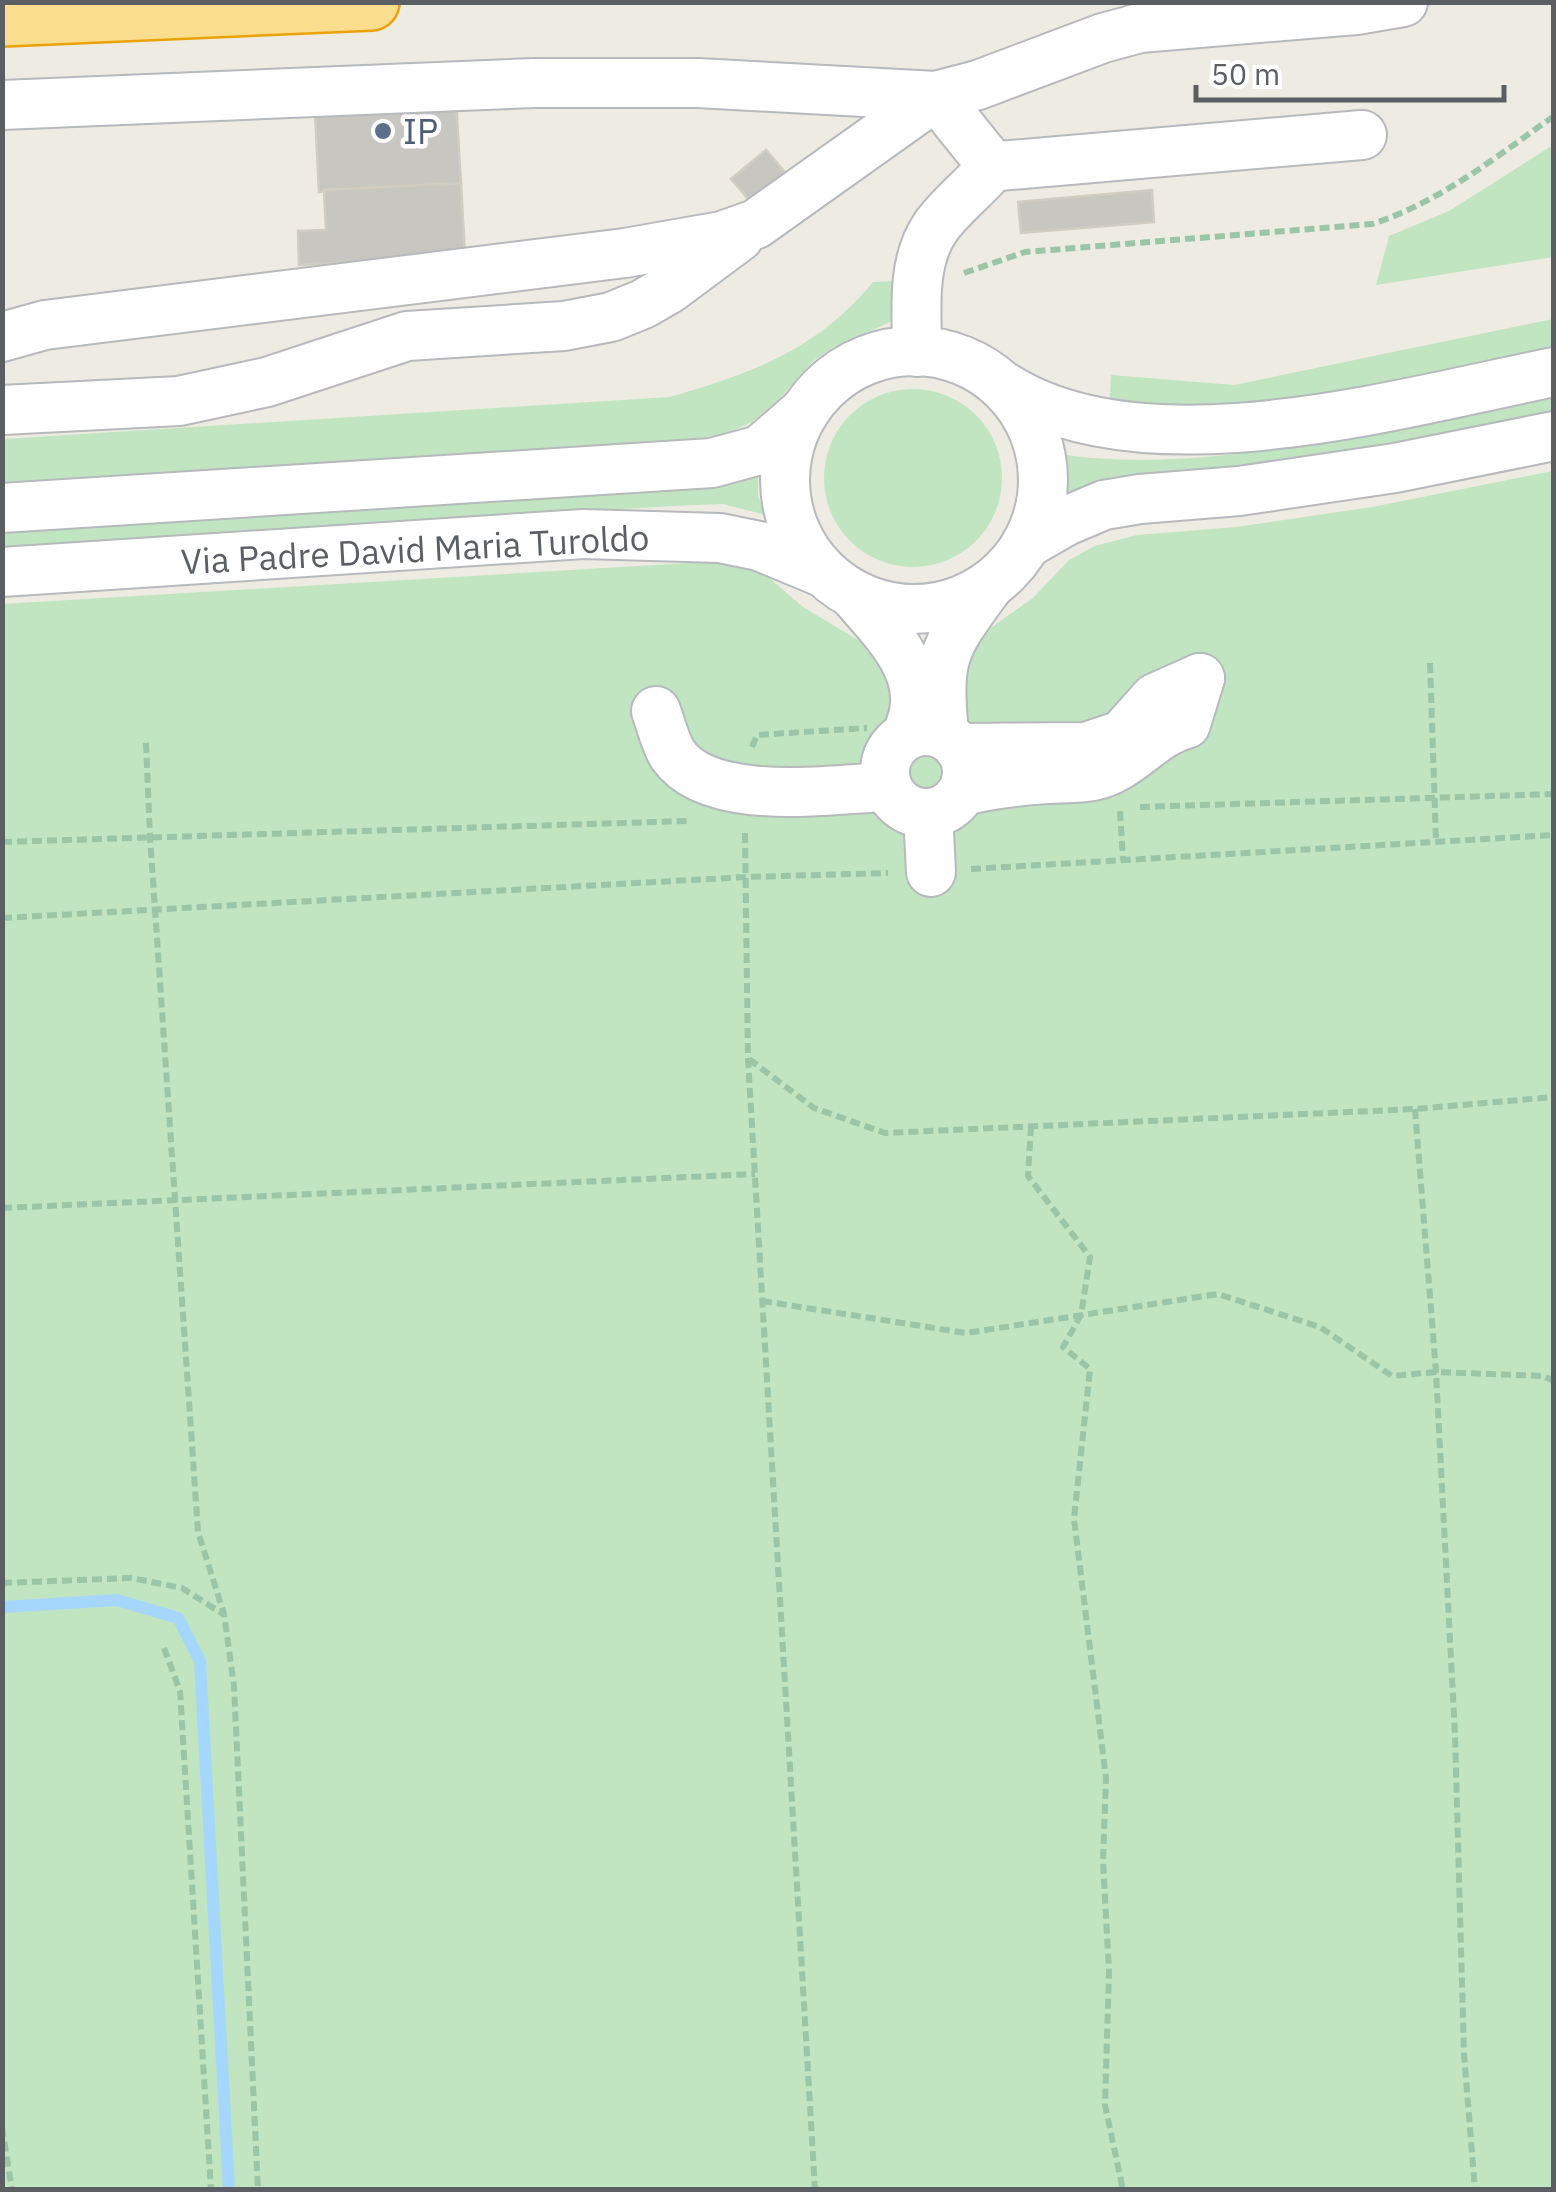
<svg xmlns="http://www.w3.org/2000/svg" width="1556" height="2192" font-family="'IBM Plex Sans',sans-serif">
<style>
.green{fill:#c0e5c0}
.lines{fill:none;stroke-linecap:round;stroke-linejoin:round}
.stream{stroke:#a5d7fc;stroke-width:12}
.building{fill:#c8c6c1;stroke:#d2cdc2;stroke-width:2.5}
.minor-casing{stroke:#b6b9bd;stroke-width:52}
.highway-casing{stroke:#eaa207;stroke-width:60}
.path{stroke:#9ac5a6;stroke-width:6;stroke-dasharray:10 5;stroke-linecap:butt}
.minor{stroke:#fff;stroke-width:48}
.highway{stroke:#fade8e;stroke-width:55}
.service-dot{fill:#5c6f8a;stroke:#fff;stroke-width:4}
.labels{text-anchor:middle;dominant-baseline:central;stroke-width:9;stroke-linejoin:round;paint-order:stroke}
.service-label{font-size:35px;fill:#4e5e75;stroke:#fff;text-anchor:start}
.street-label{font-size:35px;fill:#5b5f64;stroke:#fff}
</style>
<rect width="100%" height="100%" fill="#eeebe3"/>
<g class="green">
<path d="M 1553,145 L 1553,257 L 1376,285 L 1389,236 L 1449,211 Z"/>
<path d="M 899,281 L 897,313 L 892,321 L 829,350 L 813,361 L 779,399 L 752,422 L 725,434 L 682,441 L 3,489 L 3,439 L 670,397 C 752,373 817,350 873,282 Z"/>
<path d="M 1553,319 L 1553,351 L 1359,391 L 1231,407 L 1109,410 L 1111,375 L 1234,385 Z"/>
<circle cx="913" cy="478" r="89"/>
<path d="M 1553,393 L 1553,412 L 1397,446 L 1226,471 L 1115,478 L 1060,494 L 1060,454 C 1211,478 1404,423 1553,393 Z"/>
<path d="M 758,471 L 758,496 L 766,515 L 723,504 L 672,506 L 3,548 L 3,533 L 267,514 Z"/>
<path d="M 1553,471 L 1553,2189 L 3,2190 L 3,604 L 722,561 L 766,575 L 803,607 L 863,643 L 875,655 L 879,665 L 968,666 L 971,647 L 982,634 L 1033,598 L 1069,560 L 1095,546 L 1137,535 L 1236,527 L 1372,507 Z"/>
</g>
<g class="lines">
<path class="stream" d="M 2,1607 L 117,1600 L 178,1618 L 200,1661 L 229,2190"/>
</g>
<g class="building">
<path d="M 454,66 L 461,183 L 319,192 L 313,73 Z"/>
<path d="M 766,150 L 796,185 L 762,215 L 731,179 Z"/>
<path d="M 461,183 L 465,256 L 299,265 L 298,231 L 326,230 L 324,190 Z"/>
<path d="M 1152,190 L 1154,222 L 1021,233 L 1018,202 Z"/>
</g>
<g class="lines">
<g class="minor-casing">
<g id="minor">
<path d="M 2,105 L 534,83 L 698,83 L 936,96 L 978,85 L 1103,38 L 1140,28 L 1356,10 L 1403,2"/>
<path d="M 988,167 L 1362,135"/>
<path d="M 2,337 L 45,325 L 625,253 L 722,236 L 756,224 L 936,96 L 985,157 L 988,167 L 984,176 C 968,193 948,209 935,228 C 911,264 917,311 917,352"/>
<circle cx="914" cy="480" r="129"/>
<path d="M 1005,387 C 1146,476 1400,403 1554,372"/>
<path d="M 2,410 L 179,401 L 267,382 L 407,336 L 564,326 L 611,317 L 643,304 L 669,289 L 739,237"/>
<path d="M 2,508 L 712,463 L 760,450 L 805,411"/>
<path d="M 1026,544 L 1066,521 L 1104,505 L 1140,499 L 1239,491 L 1395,468 L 1554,436"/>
<path d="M 2,572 L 583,534 L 720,538 L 759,546 L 822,572"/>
<path d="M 854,595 C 884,631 931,673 910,726"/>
<path d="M 656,711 C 661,724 665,743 673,755 C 710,808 831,789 887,787"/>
<circle cx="926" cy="772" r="41"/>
<path d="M 944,735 C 937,656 942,650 988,587"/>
<path d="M 959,748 L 1086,747 L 1122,735 L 1155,698 L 1200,678"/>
<path d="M 963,791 C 991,784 1017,781 1047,779 C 1062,778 1078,779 1093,776 C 1129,769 1151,733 1186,724 L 1200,678"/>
<path d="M 928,813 L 931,872"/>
</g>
</g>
<g class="highway-casing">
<path id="highway" d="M 2,18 L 371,2"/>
</g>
<g class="path">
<path d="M 964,273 L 1025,252 L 1372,224 C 1440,202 1496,157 1554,116"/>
<path d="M 1430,663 L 1436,840"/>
<path d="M 146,743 L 150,837 L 198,1532 L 224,1614 L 234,1686 L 258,2190"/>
<path d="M 752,747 L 757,735 L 867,728"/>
<path d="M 1140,807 L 1554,794"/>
<path d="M 1120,811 L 1123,860"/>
<path d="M 745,833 L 748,1059 L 815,2190"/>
<path d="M 2,842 L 688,821"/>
<path d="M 971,869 L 1554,835"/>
<path d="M 2,918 L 746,877 L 888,873"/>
<path d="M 749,1059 L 814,1108 L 885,1133 L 1415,1109 L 1554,1097"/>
<path d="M 1415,1109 L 1436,1372 L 1455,1735 L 1464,2054 L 1475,2190"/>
<path d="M 1031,1126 L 1028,1176 L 1090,1257 L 1081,1315 L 1063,1347 L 1090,1369 L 1074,1519 L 1106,1778 L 1103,1861 L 1109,1972 L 1105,2105 L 1123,2190"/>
<path d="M 2,1208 L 755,1174"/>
<path d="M 762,1301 L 966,1333 L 1218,1294 L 1320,1327 L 1392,1376 L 1436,1372 L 1543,1376 L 1554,1381"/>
<path d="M 2,1583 L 131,1578 L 182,1588 L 223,1614"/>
<path d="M 164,1648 L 180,1691 L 211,2190"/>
<path d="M 2,2127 L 12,2190"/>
</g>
<use href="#minor" class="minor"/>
<use href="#highway" class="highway"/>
</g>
<circle class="service-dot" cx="383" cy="131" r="10"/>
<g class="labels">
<g class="service-label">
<text x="403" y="131">IP</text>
</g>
<g class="street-label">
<text transform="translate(415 549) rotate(-3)">Via Padre David Maria Turoldo</text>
</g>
</g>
<rect width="1556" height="2192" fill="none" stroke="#5b5f64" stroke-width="10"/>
<path d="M1196 85v15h308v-15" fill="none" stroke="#5b5f64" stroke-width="5"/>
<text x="1211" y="85" font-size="30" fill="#5b5f64" stroke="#ffffff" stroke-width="8" paint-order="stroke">50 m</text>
</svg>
